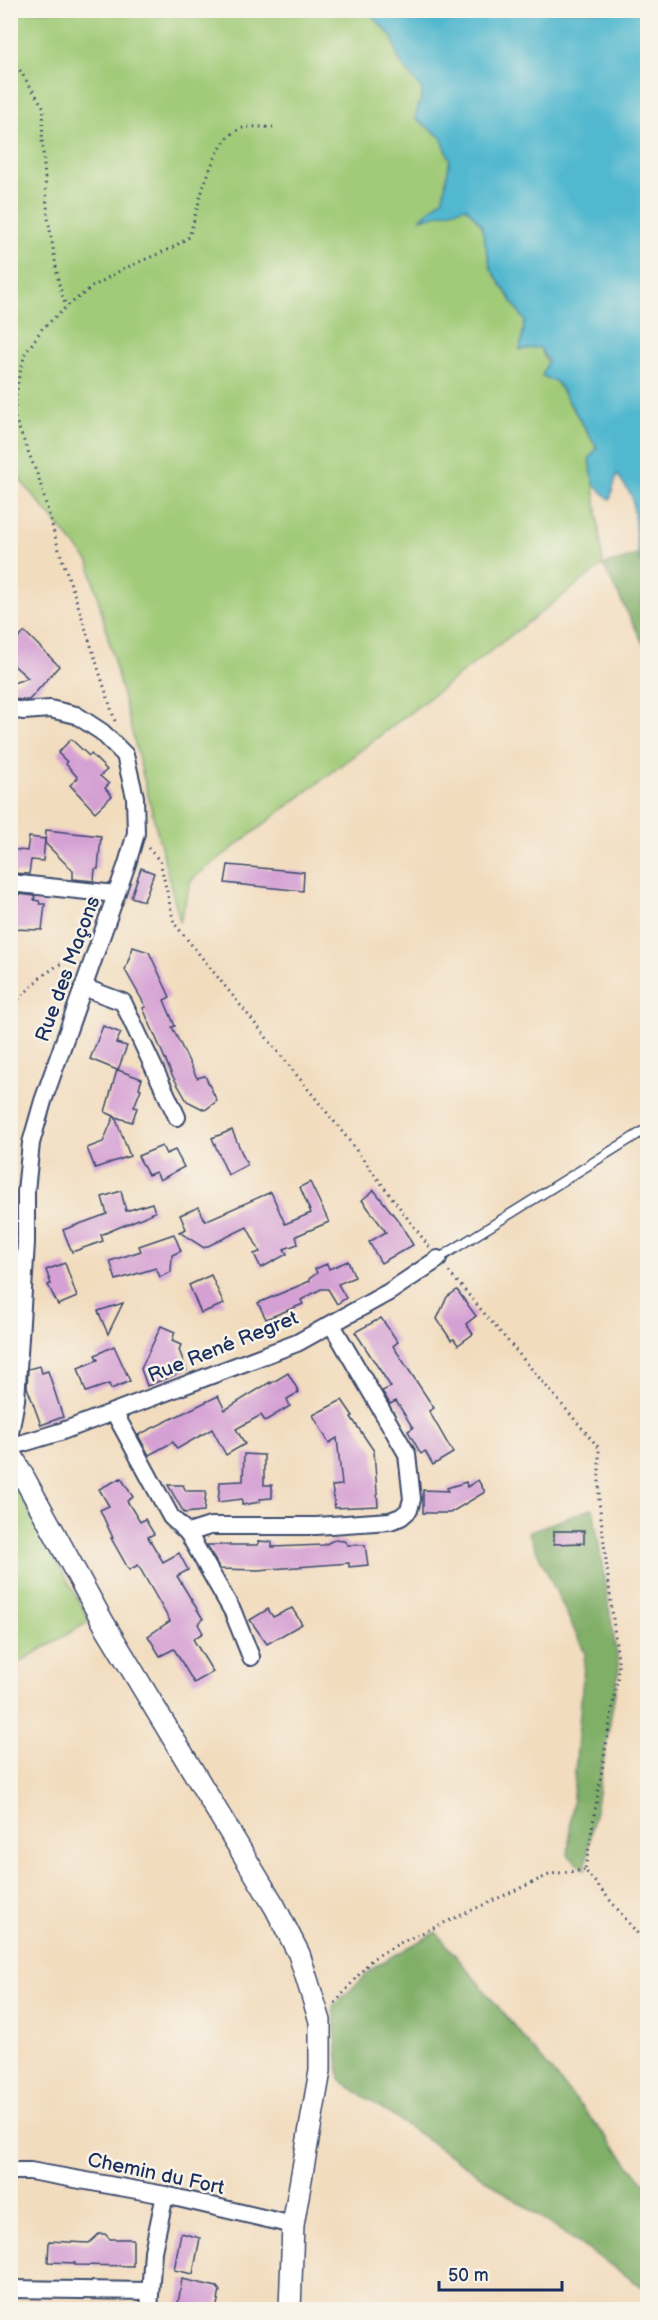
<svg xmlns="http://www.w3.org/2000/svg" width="658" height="2320" font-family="'Balsamiq Sans',sans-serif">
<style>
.green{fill:#a1cb78;stroke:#5e7d6b;stroke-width:1.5}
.forest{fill:#80af68;stroke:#4e6f63;stroke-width:1.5}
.water{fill:#51b8cf;stroke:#367496;stroke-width:1.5}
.building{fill:#d5a0d4}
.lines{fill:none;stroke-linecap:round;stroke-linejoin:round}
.service-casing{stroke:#3b496c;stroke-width:11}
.minor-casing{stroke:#3b496c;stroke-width:20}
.tertiary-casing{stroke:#3b496c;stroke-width:24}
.path{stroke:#3b496c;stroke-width:3;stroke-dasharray:1.5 4.5;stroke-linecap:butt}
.service{stroke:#fff;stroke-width:8}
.minor{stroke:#fff;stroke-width:16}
.tertiary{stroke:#fff;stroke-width:21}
.labels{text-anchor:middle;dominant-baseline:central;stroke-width:5;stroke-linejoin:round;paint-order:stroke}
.street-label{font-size:20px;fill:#1b2f5e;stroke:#f7f3e8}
</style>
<rect width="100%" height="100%" fill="#f7f3e8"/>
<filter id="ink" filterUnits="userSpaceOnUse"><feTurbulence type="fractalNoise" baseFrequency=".0167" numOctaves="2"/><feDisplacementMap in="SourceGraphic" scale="12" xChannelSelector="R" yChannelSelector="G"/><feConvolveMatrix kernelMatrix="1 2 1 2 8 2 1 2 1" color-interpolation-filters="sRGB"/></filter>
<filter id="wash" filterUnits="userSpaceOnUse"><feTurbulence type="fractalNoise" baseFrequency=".008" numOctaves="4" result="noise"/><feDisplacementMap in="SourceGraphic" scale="24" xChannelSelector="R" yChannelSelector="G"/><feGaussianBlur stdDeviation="1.35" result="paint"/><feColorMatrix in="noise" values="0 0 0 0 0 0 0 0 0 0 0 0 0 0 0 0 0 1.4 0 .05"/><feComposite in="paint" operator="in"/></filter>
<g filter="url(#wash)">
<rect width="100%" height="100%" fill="#f2dcbe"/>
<g class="green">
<path d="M 10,11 L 368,11 L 392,37 L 400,61 L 423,91 L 415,118 L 441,137 L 450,159 L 443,198 L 421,218 L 466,207 L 481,224 L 491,269 L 525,321 L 520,350 L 539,346 L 556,382 L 597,448 L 589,460 L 594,484 L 603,565 L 191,880 L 180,922 L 89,562 L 11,469 Z"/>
<path d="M 11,1479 L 90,1621 L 11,1667 L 10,1667 Z"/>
</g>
<g class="forest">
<path d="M 638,555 C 649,577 650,582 640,605 L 647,609 L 647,651 L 603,565 Z"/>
<path d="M 593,1508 L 619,1669 L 585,1870 L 568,1855 L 585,1653 L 528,1532 Z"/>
<path d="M 436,1932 L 647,2186 L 647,2290 L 340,2080 L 333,2006 L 377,1965 Z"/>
</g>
<path class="water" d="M 368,11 L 647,11 L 647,575 L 638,555 L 632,496 L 617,474 L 610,500 L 594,484 L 589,460 L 597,447 L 557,382 L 542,376 L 548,360 L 539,347 L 520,350 L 525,321 L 491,269 L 481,224 L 466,207 L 420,219 L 443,198 L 450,159 L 441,137 L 415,118 L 423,91 L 400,62 L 392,37 Z"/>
<g id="blocks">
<g class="building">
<path d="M 25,632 L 59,666 L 29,700 L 24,700 L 10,699 L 10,684 L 28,678 L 10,662 L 10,646 Z"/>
<path d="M 71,739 L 89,756 L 91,754 L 107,770 L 100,776 L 109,784 L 105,788 L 112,796 L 95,812 L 70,785 L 78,778 L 66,764 L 67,762 L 58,753 Z"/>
<path d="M 46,830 L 101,836 L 98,869 L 95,869 L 94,881 L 73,879 L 73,871 L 45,843 Z"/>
<path d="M 29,837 L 45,839 L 43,861 L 31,860 L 29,874 L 10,873 L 10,849 L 27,851 Z"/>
<path d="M 228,865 L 304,872 L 303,891 L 225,883 Z"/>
<path d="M 141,868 L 154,873 L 144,901 L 131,897 Z"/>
<path d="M 18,894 L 35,896 L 34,900 L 39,901 L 40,904 L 45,904 L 42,930 L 10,929 L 10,901 L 18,899 Z"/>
<path d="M 133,947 L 149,952 L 170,997 L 164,1000 L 175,1026 L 172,1027 L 197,1078 L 205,1076 L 217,1101 L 205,1110 L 187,1101 L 172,1075 L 143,1008 L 146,1007 L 125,970 Z"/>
<path d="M 103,1026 L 121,1033 L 116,1043 L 127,1046 L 118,1070 L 142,1079 L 139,1088 L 141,1089 L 134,1107 L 137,1108 L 132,1122 L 115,1117 L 130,1156 L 95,1168 L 87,1148 L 103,1142 L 114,1116 L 105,1112 L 117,1070 L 90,1059 Z"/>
<path d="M 232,1130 L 247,1165 L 228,1175 L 212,1138 Z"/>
<path d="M 162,1146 L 166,1154 L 175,1150 L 184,1167 L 160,1180 L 156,1172 L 148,1175 L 138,1156 Z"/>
<path d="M 310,1182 L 329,1222 L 296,1236 L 298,1244 L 284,1249 L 287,1254 L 261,1268 L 254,1254 L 260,1252 L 247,1227 L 204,1248 L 179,1232 L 186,1229 L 180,1215 L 199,1207 L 205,1221 L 271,1192 L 285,1224 L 311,1213 L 300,1187 Z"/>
<path d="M 374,1190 L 400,1223 L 413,1245 L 381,1263 L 369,1242 L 386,1232 L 362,1200 Z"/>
<path d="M 121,1191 L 126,1211 L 152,1203 L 155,1212 L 101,1235 L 103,1241 L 72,1252 L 63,1230 L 107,1214 L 102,1197 Z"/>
<path d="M 174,1234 L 181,1251 L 172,1255 L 171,1272 L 160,1277 L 156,1268 L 116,1280 L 110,1261 L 141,1251 L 139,1246 Z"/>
<path d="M 348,1261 L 355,1277 L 338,1284 L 346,1298 L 337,1304 L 328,1289 L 321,1289 L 301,1300 L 303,1304 L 266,1319 L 258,1303 L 310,1281 L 309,1279 L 317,1273 L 315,1269 L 327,1264 L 329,1269 Z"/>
<path d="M 65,1263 L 77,1297 L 58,1305 L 48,1285 L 51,1284 L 46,1270 Z"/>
<path d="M 211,1275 L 224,1304 L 201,1313 L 189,1285 Z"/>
<path d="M 457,1290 L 476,1316 L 466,1324 L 473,1334 L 458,1345 L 454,1339 L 451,1340 L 437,1319 L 447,1297 Z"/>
<path d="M 123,1303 L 108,1334 L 98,1311 Z"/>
<path d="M 381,1318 L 398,1342 L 393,1346 L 434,1408 L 429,1411 L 453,1453 L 433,1465 L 425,1451 L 421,1454 L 408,1431 L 413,1428 L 396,1401 L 390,1404 L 382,1391 L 391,1387 L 355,1332 Z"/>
<path d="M 161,1326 L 175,1332 L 172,1341 L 181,1345 L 179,1350 L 187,1370 L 147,1386 L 141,1369 Z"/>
<path d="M 114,1346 L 130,1381 L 111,1389 L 109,1384 L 86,1392 L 78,1368 L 98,1360 L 95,1355 Z"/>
<path d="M 40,1366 L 42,1373 L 48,1371 L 63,1417 L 41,1425 L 27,1387 L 28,1369 Z"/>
<path d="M 288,1373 L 299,1392 L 287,1399 L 290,1406 L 265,1421 L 261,1415 L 236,1429 L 245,1444 L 226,1455 L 212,1429 L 177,1449 L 173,1442 L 149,1455 L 138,1435 L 218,1396 L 225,1410 L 270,1382 L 270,1384 Z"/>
<path d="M 342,1400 L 353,1416 L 351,1417 L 374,1451 L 378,1506 L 335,1508 L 332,1486 L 342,1485 L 337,1438 L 329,1443 L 313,1415 Z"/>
<path d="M 244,1454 L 264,1455 L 264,1485 L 272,1485 L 272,1498 L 260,1499 L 260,1502 L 242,1505 L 242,1499 L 218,1502 L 220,1482 L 243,1481 Z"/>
<path d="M 121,1478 L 133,1497 L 127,1501 L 140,1522 L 145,1519 L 154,1534 L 148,1537 L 163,1562 L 179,1553 L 188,1570 L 177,1576 L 203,1619 L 198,1624 L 203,1633 L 193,1639 L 213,1672 L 194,1683 L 174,1649 L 160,1656 L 148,1636 L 170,1621 L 138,1565 L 129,1570 L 111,1538 L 113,1538 L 100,1510 L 109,1506 L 99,1489 Z"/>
<path d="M 478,1480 L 485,1492 L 450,1513 L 423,1513 L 423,1490 L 448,1491 L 447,1488 L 466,1482 L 467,1487 Z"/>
<path d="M 168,1485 L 183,1485 L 186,1491 L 206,1491 L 204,1511 L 184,1513 Z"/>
<path d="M 554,1531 L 584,1531 L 584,1543 L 554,1544 Z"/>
<path d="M 334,1540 L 344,1541 L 348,1545 L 365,1545 L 368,1565 L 349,1567 L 349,1563 L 258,1570 L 220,1569 L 207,1545 L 258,1545 L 258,1541 L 272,1542 L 272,1547 L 324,1545 Z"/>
<path d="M 292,1608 L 302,1624 L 267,1644 L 250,1620 L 268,1609 L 273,1617 Z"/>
<path d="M 181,2233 L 200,2238 L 193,2274 L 174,2270 Z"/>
<path d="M 99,2234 L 105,2234 L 110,2239 L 133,2239 L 133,2266 L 75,2265 L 75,2263 L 48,2262 L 49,2241 L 89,2243 Z"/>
<path d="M 182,2279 L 217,2287 L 220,2291 L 216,2310 L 177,2310 Z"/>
</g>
</g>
</g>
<g filter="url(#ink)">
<use href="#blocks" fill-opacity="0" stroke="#3b496c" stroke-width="1.5"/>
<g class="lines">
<g class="service-casing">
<path id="service" d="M 438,1259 L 648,1128"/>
</g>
<g class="minor-casing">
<g id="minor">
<path d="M 10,709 L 24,711 L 50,709 L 76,715 L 102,732 L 125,755 L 135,797 L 136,833 L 127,864 L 43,1101 L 31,1143 L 26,1191 L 26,1243 L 16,1400 L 10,1433"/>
<path d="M 10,883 L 116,894"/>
<path d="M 83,987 L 123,1002 L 177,1117"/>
<path d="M 114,1412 L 171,1517 L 188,1533 L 210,1526 L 316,1526 L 390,1521 L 401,1517 L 409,1510 L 412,1499 L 407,1454 L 332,1325"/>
<path d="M 10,1447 L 60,1432 L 297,1343 L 389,1292 L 438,1259"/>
<path d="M 188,1533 L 233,1612 L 251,1657"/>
<path d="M 10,2171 L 30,2171 L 165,2195 L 293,2225"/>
<path d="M 10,2289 L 149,2291"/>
<path d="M 149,2310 L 153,2251 L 165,2195"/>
</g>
</g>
<g class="tertiary-casing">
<path id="tertiary" d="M 10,1452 L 103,1622 L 275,1907 L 299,1954 L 320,2021 L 320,2071 L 293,2225 L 290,2310"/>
</g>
<g class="path">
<path d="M 10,55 L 44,108 L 42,139 L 48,218 L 59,284 L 66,307"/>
<path d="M 115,721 L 78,605 L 58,547 L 39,479 L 14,416 L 18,380 L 25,354 L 42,329 L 66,307 L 92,287 L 123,269 L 172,248 L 189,237 C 198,209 211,141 240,129 C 249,125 264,128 273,127"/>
<path d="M 148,848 L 160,861 L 174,923 L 341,1130 L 430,1248"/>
<path d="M 10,1008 L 42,976 L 78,952"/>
<path d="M 449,1272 L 599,1448 L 599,1501 L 619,1669 L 585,1870 L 648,1946"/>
<path d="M 335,2003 L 372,1959 L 400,1943 L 551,1874 L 585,1870"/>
</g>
<use href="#service" class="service"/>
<use href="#minor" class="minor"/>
<use href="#tertiary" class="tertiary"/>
</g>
</g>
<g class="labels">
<g class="street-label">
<text transform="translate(68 969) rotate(-70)">Rue des Maçons</text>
<text transform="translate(223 1347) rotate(-22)">Rue René Regret</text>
<text transform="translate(156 2174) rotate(12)">Chemin du Fort</text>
</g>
</g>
<rect width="658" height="2320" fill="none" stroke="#f7f3e8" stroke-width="36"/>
<path d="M439 2281v9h123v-9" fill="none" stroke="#1b2f5e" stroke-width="3"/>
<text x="448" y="2281" font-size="18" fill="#1b2f5e" stroke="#f7f3e8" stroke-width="4.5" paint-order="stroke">50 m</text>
</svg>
